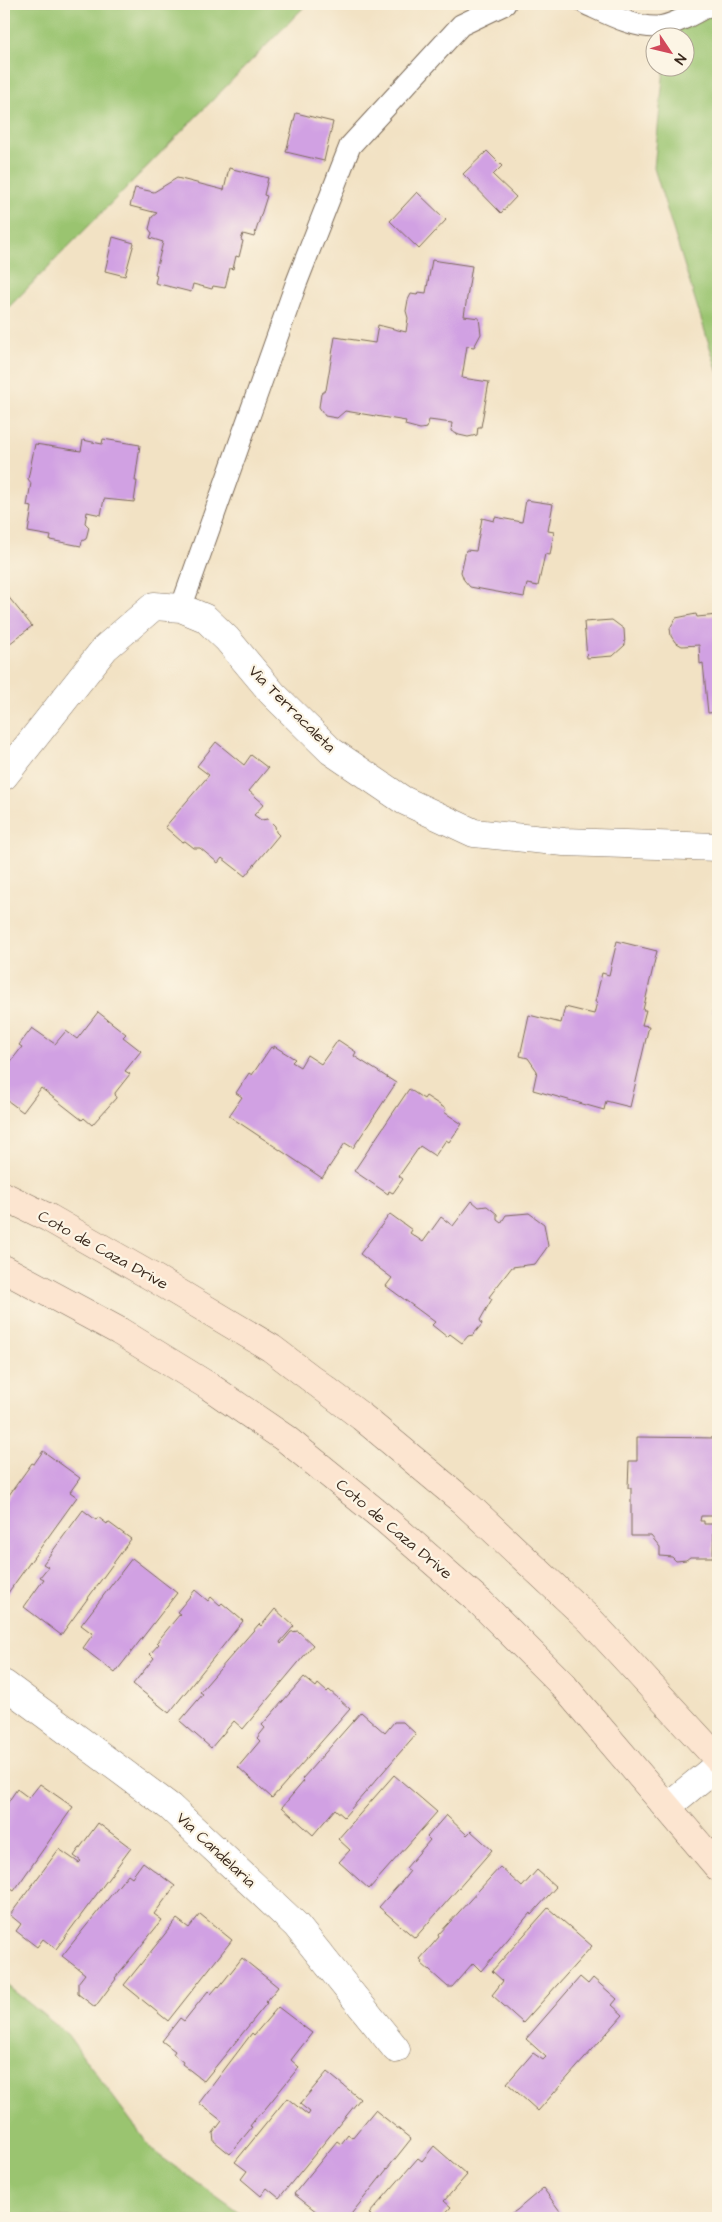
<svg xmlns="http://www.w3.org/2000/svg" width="722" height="2222" font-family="'Architects Daughter',sans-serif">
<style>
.green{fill:#9ac470;stroke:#6a7747}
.building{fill:#d1a1e3}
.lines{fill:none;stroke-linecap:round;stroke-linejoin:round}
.lane-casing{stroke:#7b6a58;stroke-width:23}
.street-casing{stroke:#7b6a58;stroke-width:29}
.secondary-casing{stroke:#7b6a58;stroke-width:29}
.lane{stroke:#fff;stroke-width:21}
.street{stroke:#fff;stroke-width:28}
.secondary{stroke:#fce5d0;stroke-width:28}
.labels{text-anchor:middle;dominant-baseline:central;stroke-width:4.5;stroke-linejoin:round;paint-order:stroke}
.street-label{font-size:16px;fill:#3b2a1e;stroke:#fcf5e5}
</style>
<rect width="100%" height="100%" fill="#fcf5e5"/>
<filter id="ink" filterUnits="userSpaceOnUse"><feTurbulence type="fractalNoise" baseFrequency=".02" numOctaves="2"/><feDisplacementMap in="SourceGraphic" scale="10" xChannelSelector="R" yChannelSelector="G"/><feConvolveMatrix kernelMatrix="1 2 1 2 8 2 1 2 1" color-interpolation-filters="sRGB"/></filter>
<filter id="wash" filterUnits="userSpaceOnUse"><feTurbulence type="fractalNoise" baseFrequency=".0096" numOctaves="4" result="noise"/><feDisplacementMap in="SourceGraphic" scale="20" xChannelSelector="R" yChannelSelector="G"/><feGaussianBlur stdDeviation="1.12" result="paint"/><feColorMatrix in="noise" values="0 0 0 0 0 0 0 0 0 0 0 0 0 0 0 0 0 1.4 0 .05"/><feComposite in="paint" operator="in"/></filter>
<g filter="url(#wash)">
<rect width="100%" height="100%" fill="#f2e2c4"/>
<g class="green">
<path d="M 4,4 L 307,4 L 4,312 Z"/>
<path d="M 671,4 L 718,4 L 718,373 L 654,168 L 664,68 L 684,68 L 684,38 L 668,37 Z"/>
<path d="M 4,1983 L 67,2034 L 153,2151 L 247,2218 L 4,2218 Z"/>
</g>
<g id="blocks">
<g class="building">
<path d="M 296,113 L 333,122 L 324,161 L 286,152 Z"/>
<path d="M 487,151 L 502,166 L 493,175 L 516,197 L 501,213 L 463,174 Z"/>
<path d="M 229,168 L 268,178 L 264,195 L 267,196 L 254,237 L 243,234 L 241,240 L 243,241 L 239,257 L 236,256 L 233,269 L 230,268 L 225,288 L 213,286 L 212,289 L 193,284 L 191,292 L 155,283 L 157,275 L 155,274 L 163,242 L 150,238 L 152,233 L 149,229 L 152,217 L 157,213 L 130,206 L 135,188 L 154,192 L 177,178 L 224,190 Z"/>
<path d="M 417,192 L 446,220 L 419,249 L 390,221 Z"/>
<path d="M 113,237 L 134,243 L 125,276 L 105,271 Z"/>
<path d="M 432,260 L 472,266 L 464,316 L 479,318 L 481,334 L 474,347 L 467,346 L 462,378 L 489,382 L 481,427 L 478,427 L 477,435 L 468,437 L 459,435 L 451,431 L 452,423 L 429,420 L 427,428 L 420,429 L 405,425 L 406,421 L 345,411 L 337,418 L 325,416 L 319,407 L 321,394 L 326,390 L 335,337 L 375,343 L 378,325 L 406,332 L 408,318 L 406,311 L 408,300 L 411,294 L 417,295 L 418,292 L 426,293 Z"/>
<path d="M 103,439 L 140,445 L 135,481 L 137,481 L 134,502 L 104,499 L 101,515 L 87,512 L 85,523 L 89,527 L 86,539 L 82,541 L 81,546 L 50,540 L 51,536 L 28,532 L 32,507 L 27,506 L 31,483 L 28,479 L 35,444 L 81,451 L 83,440 L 102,444 Z"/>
<path d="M 526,500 L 553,504 L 548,531 L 554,532 L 550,555 L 545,554 L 538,586 L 527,584 L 524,597 L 470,587 L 464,580 L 461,572 L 466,550 L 476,551 L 482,518 L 494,521 L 495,517 L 522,522 Z"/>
<path d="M 6,594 L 32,626 L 4,648 L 4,596 Z"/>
<path d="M 696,614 L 697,617 L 718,615 L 718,712 L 708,713 L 703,663 L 700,664 L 699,645 L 682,646 L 675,642 L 671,636 L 670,628 L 676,618 Z"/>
<path d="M 612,620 L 624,629 L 625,645 L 613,656 L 587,658 L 584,622 Z"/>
<path d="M 216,742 L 244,765 L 251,755 L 268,768 L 249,791 L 264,804 L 254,815 L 261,820 L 268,819 L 275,826 L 276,832 L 279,835 L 245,876 L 222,858 L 218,863 L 200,848 L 194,848 L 185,841 L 182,842 L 165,827 L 209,775 L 197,766 Z"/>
<path d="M 617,941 L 657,951 L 643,1010 L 646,1010 L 642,1025 L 649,1026 L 630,1107 L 606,1101 L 604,1110 L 533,1090 L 537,1071 L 528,1058 L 520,1056 L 529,1015 L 561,1023 L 565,1007 L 594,1014 L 597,1002 L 595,1002 L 602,973 L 609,975 Z"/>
<path d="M 718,1007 L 718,1021 L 712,1011 Z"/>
<path d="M 98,1012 L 126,1034 L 123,1037 L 141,1051 L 125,1071 L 130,1074 L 115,1093 L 116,1098 L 92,1125 L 84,1118 L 82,1120 L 41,1088 L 23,1112 L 4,1098 L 4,1070 L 22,1047 L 19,1045 L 32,1028 L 55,1044 L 66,1031 L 77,1039 Z"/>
<path d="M 338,1040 L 356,1052 L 354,1056 L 396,1083 L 353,1148 L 345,1143 L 322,1178 L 229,1116 L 242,1097 L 236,1093 L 249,1073 L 252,1075 L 271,1047 L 274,1049 L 274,1046 L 295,1059 L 292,1062 L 300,1067 L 307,1055 L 321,1064 Z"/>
<path d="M 409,1089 L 424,1099 L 426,1096 L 446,1109 L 444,1112 L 462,1124 L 449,1142 L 446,1140 L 435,1156 L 420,1146 L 399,1176 L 403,1179 L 393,1193 L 389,1191 L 388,1194 L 354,1171 Z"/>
<path d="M 472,1201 L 479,1207 L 487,1206 L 497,1214 L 497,1220 L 501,1223 L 506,1215 L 529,1213 L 544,1224 L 548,1246 L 535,1264 L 512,1267 L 489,1297 L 492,1299 L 480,1320 L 482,1324 L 473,1335 L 468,1336 L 462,1343 L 450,1334 L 447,1337 L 432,1325 L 435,1322 L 386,1286 L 392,1278 L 360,1254 L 390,1214 L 412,1230 L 410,1233 L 423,1242 L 441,1217 L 453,1226 Z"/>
<path d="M 637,1437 L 718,1438 L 718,1516 L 701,1516 L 700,1521 L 704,1521 L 704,1524 L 714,1524 L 713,1557 L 690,1557 L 686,1560 L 676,1561 L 672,1557 L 660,1556 L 660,1547 L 651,1536 L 631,1536 L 631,1488 L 628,1488 L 629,1461 L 637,1461 Z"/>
<path d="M 43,1451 L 80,1478 L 70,1492 L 77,1497 L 5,1597 L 4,1595 L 4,1502 L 32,1463 L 34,1464 Z"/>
<path d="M 83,1510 L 96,1520 L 98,1517 L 107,1524 L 108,1522 L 131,1539 L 61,1635 L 24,1607 L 44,1579 L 40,1577 L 48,1567 L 43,1564 Z"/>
<path d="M 132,1558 L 177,1593 L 115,1673 L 83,1648 L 93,1634 L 81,1625 Z"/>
<path d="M 195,1590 L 208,1601 L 211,1597 L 220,1605 L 222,1603 L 243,1621 L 169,1713 L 133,1684 L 154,1658 L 150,1654 L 159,1644 L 157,1642 L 180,1614 L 177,1612 Z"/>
<path d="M 275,1609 L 294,1626 L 280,1642 L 281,1644 L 291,1632 L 298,1631 L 313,1645 L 243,1729 L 234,1721 L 211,1748 L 180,1721 L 203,1694 L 200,1692 L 259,1624 L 261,1626 Z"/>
<path d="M 304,1677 L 316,1687 L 318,1684 L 327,1692 L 329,1690 L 350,1709 L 272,1798 L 238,1767 L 260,1741 L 257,1738 L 265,1728 L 262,1725 Z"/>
<path d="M 361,1712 L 385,1733 L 394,1722 L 403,1722 L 416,1734 L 344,1817 L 335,1809 L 313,1835 L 282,1807 L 304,1781 L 302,1779 Z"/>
<path d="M 394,1775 L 437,1812 L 369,1889 L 339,1862 L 350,1850 L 338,1839 Z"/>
<path d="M 40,1784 L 73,1807 L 14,1891 L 4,1884 L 4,1808 L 17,1789 L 29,1798 Z"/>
<path d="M 446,1815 L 467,1835 L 471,1831 L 492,1850 L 415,1938 L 379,1907 L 403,1880 L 410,1871 L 406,1868 L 430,1840 L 427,1837 Z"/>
<path d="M 98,1823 L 131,1848 L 56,1949 L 43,1939 L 37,1947 L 16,1931 L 21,1924 L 10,1915 L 59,1849 L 79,1863 L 81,1861 L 74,1856 Z"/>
<path d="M 143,1862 L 175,1886 L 154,1914 L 162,1920 L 115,1978 L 116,1979 L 95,2007 L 78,1994 L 78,1983 L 85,1974 L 62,1956 L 128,1874 L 132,1877 Z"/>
<path d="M 500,1867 L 522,1887 L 537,1870 L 556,1887 L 531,1915 L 530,1913 L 481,1971 L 473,1963 L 452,1987 L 448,1987 L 421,1963 L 422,1961 L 420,1959 L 439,1937 L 438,1935 Z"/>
<path d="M 548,1908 L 592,1946 L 523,2023 L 492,1995 L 503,1981 L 492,1971 Z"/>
<path d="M 200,1914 L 232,1940 L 168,2021 L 124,1985 L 177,1919 L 189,1928 Z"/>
<path d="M 242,1958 L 278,1987 L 266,2002 L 267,2003 L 204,2081 L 182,2064 L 183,2062 L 173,2054 L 175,2051 L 162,2041 L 180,2018 L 184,2021 L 208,1991 L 211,1994 L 218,1986 L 219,1987 Z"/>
<path d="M 580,1977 L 588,1984 L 593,1978 L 617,1999 L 612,2005 L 623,2015 L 538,2111 L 507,2083 L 533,2053 L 543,2060 L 546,2057 L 526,2039 Z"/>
<path d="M 278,2007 L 312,2033 L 291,2060 L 299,2067 L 261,2114 L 260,2113 L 250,2126 L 252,2127 L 230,2154 L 214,2141 L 213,2133 L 222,2121 L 199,2103 L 252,2033 L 254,2035 Z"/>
<path d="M 327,2072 L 360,2099 L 279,2198 L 267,2188 L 261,2196 L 241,2179 L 247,2171 L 235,2162 L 287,2098 L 308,2115 L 310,2112 L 300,2104 Z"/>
<path d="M 375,2110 L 411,2139 L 348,2218 L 316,2218 L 313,2216 L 317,2212 L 294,2194 L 337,2141 L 341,2144 L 348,2135 L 352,2138 Z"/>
<path d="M 434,2146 L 467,2175 L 444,2201 L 451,2207 L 441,2218 L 368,2218 L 371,2215 L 369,2214 L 418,2158 L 422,2161 Z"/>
<path d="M 543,2188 L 565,2218 L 505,2218 L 517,2210 Z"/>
</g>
</g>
</g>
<g filter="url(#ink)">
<use href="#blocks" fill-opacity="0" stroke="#7b6a58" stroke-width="1"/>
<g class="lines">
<g class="lane-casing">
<g id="lane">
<path d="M 586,4 C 606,13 634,28 657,27 C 673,26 697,12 711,4"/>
<path d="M 181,608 L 296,284 L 350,146 L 461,25 L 505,4"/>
</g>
</g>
<g class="street-casing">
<g id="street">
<path d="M 4,776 L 105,648 L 154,606 L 181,608 L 205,618 L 227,639 L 273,694 L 331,751 L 403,800 L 474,833 L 564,842 L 718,847"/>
<path d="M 4,1684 L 170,1807 L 296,1925 L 396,2049"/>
<path d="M 668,1806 L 718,1765"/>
</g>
</g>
<g class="secondary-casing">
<g id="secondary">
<path d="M 4,1196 L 49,1218 L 154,1278 L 271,1348 L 362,1417 L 464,1502 L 590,1620 L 718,1759"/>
<path d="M 4,1269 L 119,1331 L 210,1387 L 286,1439 L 387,1521 L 481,1603 L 562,1684 L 718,1867"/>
</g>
</g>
<use href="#lane" class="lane"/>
<use href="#street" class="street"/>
<use href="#secondary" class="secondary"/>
</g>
</g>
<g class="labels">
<g class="street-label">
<text transform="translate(292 709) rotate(45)">Via Terracaleta</text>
<text transform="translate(103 1250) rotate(29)">Coto de Caza Drive</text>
<text transform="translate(394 1529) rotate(40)">Coto de Caza Drive</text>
<text transform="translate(216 1850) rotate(43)">Via Candelaria</text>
</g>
</g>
<rect width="722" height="2222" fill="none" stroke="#fcf5e5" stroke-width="20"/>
<g transform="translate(670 52) rotate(125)"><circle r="24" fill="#fcf5e5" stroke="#afa495"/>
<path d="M0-4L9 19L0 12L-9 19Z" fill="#d1495b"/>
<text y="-8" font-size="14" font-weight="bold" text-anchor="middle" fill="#3b2a1e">N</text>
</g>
</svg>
